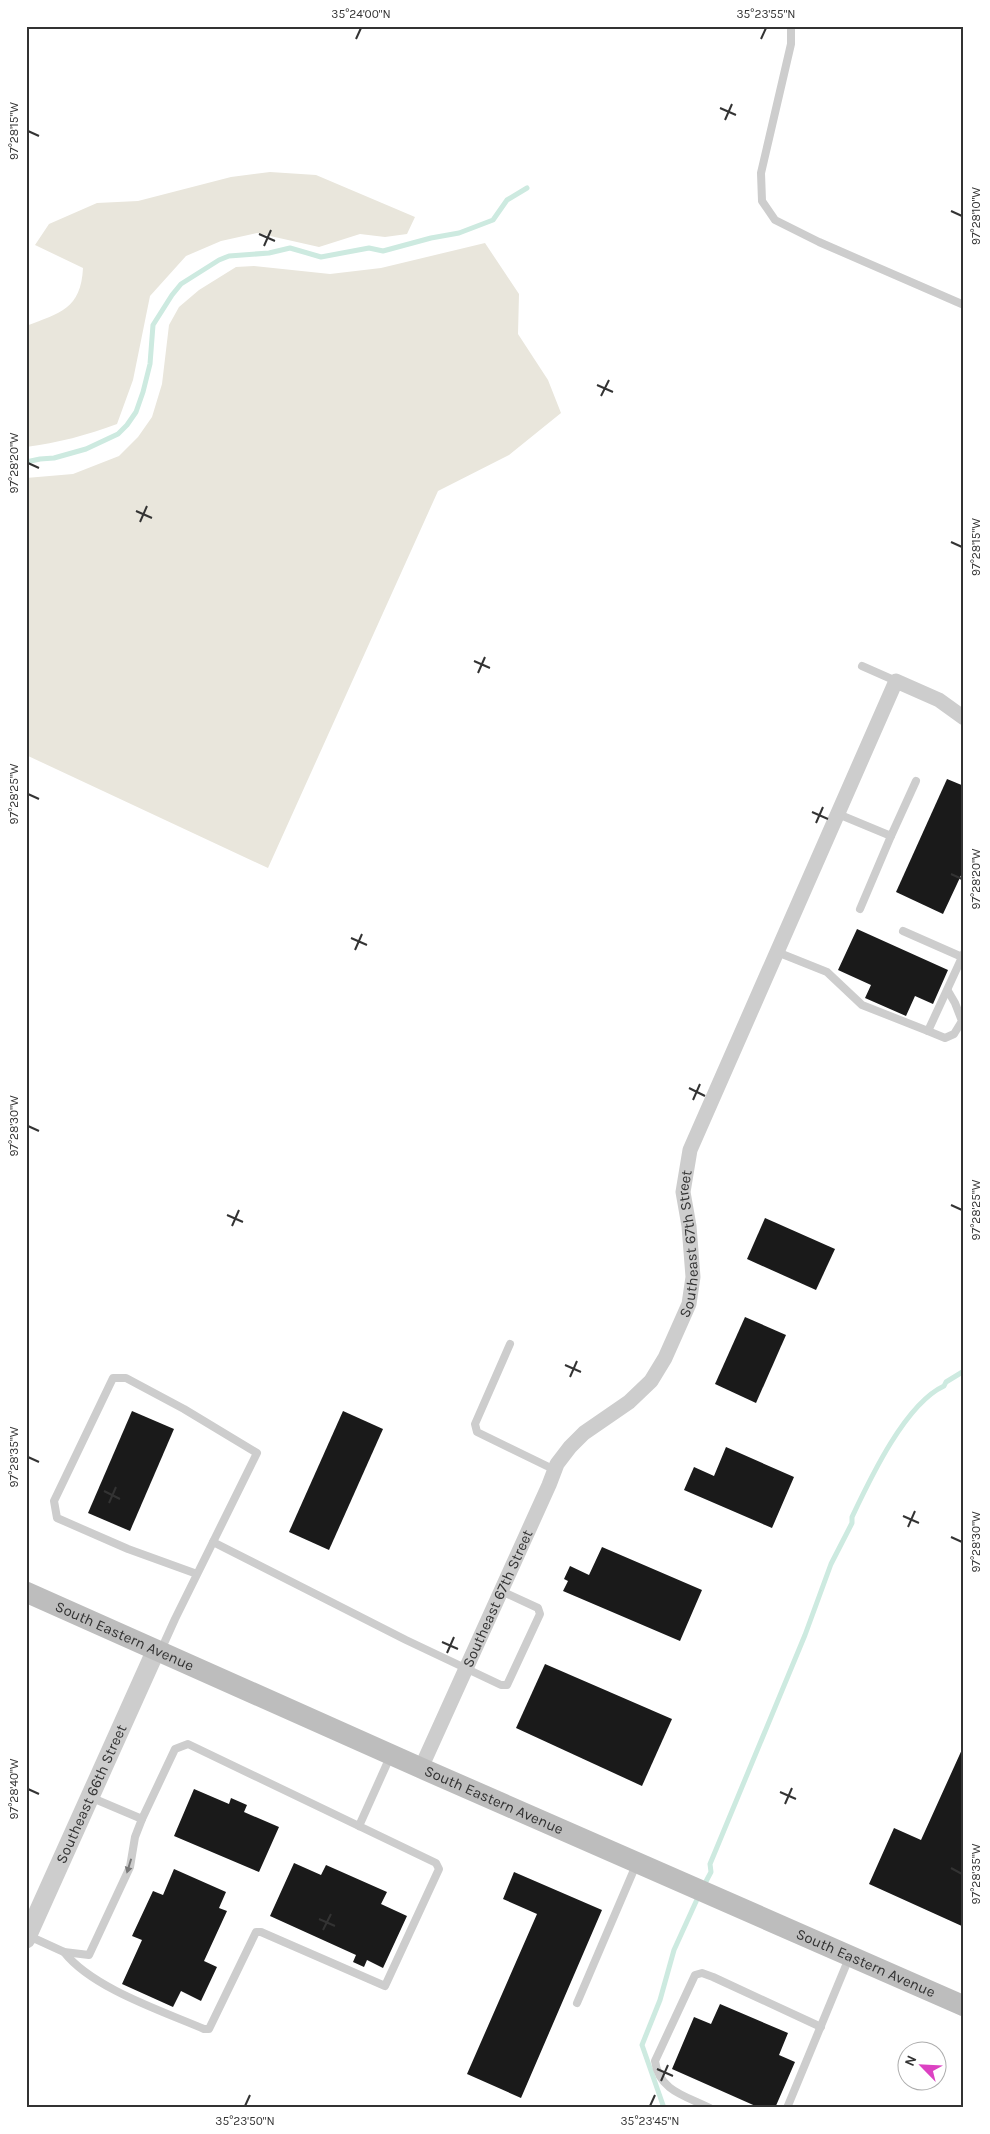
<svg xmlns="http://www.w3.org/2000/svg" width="990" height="2134" font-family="Karla,sans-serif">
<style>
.green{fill:#e9e6dc}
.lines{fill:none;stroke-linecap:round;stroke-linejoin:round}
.stream{stroke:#cdeae0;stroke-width:5}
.building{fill:#1a1a1a}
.service{stroke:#cdcdcd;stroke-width:8}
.minor{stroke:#cdcdcd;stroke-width:15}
.tertiary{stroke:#cdcdcd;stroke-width:19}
.secondary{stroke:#bdbdbd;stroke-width:21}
.oneway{fill:#787878}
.ticks{fill:none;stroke:#333;stroke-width:2}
.labels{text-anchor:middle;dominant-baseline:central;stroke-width:5;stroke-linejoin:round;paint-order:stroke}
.street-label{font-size:15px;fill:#333;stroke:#fff}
.neatline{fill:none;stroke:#333;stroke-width:2}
.ticks-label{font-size:12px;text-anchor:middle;fill:#333}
</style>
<rect width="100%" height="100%" fill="#fff"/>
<g class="green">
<path d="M 270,172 L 316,175 L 415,217 L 407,234 L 385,237 L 360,234 L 319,247 L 257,233 L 221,241 L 186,256 L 150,296 L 133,380 L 117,424 C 87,435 58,443 26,447 L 26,326 C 60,313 81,309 83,268 L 35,245 L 49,224 L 97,203 L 138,201 L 231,177 Z"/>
<path d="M 485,243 L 519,294 L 518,334 L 548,380 L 561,413 L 509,455 L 438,491 L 268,868 L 26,755 L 26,478 L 73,474 L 119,456 L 138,437 L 152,417 L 162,384 L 169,325 L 179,307 L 199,290 L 236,267 L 254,266 L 330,274 L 381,268 Z"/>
</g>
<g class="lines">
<g class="stream">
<path d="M 26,462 L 40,459 L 54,458 L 86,449 L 118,434 L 127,425 L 136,412 L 143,392 L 150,364 L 153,325 L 172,295 L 181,284 L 219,260 L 229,256 L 269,253 L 290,248 L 321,257 L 369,248 L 383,251 L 431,238 L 459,233 L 493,220 L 507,200 L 527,188"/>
<path d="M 703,1887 L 711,1872 L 710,1864 L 805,1635 L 831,1564 L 852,1523 L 852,1517 C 870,1479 905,1404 944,1386 L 946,1382 L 964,1371"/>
<path d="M 664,2108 L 642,2045 L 660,2000 L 674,1950 L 699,1895"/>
</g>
</g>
<g class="building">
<path d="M 947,779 L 964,786 L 964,869 L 943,914 L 896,892 Z"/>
<path d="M 857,929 L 948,970 L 933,1004 L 915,996 L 906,1016 L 865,998 L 871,985 L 838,970 Z"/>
<path d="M 765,1218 L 835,1249 L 816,1290 L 747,1259 Z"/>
<path d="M 745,1317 L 786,1335 L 756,1403 L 715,1384 Z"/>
<path d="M 132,1411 L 174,1429 L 130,1531 L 88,1513 Z"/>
<path d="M 343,1411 L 383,1429 L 329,1550 L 289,1532 Z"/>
<path d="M 726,1447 L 794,1477 L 772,1528 L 684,1490 L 694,1467 L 714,1476 Z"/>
<path d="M 602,1547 L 702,1590 L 680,1641 L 563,1591 L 568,1581 L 564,1579 L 570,1566 L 589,1575 Z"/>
<path d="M 545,1664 L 672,1719 L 642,1786 L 516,1728 Z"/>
<path d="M 964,1745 L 964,1927 L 869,1884 L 894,1828 L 921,1840 Z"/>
<path d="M 194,1789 L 229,1804 L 231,1798 L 247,1805 L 244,1812 L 279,1827 L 259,1872 L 174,1836 Z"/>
<path d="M 294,1863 L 321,1875 L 326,1865 L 387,1892 L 381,1904 L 407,1916 L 383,1968 L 367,1960 L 364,1967 L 353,1962 L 356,1955 L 270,1916 Z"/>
<path d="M 174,1869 L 226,1892 L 219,1908 L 227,1911 L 204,1961 L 217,1967 L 201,2001 L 181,1991 L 173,2007 L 122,1984 L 142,1940 L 132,1936 L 153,1891 L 163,1895 Z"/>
<path d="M 514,1872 L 602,1910 L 521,2098 L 467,2074 L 537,1914 L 503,1899 Z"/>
<path d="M 720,2004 L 788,2033 L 779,2055 L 795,2062 L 775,2108 L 760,2108 L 672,2069 L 694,2017 L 711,2024 Z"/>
</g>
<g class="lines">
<g class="service">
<path d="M 791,26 L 791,44 L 761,173 L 762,201 L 775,220 L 819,242 L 964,305"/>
<path d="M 862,666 L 896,681"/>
<path d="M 838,814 L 891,836 L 916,781"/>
<path d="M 860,909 L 891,836"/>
<path d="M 903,931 L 962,957"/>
<path d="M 777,952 L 827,972 L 862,1005 L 928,1031 L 964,953"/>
<path d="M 928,1031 L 945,1038 L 954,1034 L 962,1021 L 955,1003 L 948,991"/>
<path d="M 510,1344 L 475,1424 L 477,1432 L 555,1470"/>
<path d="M 213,1542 L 406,1640 L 501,1685 L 507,1685 L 540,1614 L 538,1608 L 501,1591"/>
<path d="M 161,1650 L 175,1619 L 257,1453 L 184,1409 L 126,1378 L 113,1378 L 54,1501 L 57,1518 L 128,1549 L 197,1574"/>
<path d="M 359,1826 L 390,1757"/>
<path d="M 29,1936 L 64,1952 L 89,1955 L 130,1867 L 135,1837 L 142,1819"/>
<path d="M 64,1952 C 92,1988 162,2011 204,2029 L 209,2029 L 256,1932 L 261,1932 L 385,1986 L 439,1869 L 436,1863 L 188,1744 L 175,1749 L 142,1819 L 90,1797"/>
<path d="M 577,2003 L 636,1865"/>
<path d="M 710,2108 C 686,2096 659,2091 655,2061 L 695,1975 L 702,1973 L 713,1977 L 821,2027"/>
<path d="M 787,2108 L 849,1958"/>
</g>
<path class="minor" id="s1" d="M 421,1768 L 549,1485 L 557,1464 L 570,1447 L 584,1433 L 629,1402 L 651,1381 L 665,1358 L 689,1304 L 693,1277 L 689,1226 L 683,1192 L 690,1150 L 896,681 L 939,700 L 964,718"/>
<path class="tertiary" id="s2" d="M 26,1939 L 156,1650"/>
<path class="secondary" id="s3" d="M 26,1592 L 421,1768 L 964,2006"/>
</g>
<defs><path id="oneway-solid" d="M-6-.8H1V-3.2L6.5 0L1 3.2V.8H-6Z" transform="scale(1.25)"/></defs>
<use class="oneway" href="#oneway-solid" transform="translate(129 1866) rotate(107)"/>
<path class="ticks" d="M 356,39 L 361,28M 761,39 L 766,28M 720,108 L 736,115M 725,120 L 732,104M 28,131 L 39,136M 951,211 L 962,216M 259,234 L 275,241M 264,246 L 271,230M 597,385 L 613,392M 601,396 L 609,380M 28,463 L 39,468M 136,511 L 152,518M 140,522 L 147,506M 951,542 L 962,547M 474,661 L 490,668M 478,673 L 485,657M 28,794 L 39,799M 812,812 L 828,819M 816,823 L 823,807M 951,874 L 962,879M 351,938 L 367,945M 355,950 L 362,934M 689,1088 L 705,1096M 693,1100 L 700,1084M 28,1126 L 39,1131M 951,1205 L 962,1210M 227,1215 L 243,1222M 232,1226 L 239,1210M 565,1365 L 581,1372M 570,1377 L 577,1361M 28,1457 L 39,1462M 104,1491 L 120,1499M 109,1503 L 116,1487M 903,1516 L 919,1523M 908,1527 L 915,1511M 951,1537 L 962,1542M 442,1642 L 458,1649M 447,1653 L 454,1637M 28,1789 L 39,1794M 780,1792 L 796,1799M 785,1804 L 792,1788M 951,1868 L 962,1874M 319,1919 L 335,1926M 323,1930 L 331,1914M 657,2069 L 673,2076M 661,2081 L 668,2065M 245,2106 L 250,2095M 650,2106 L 655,2095"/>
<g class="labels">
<g class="street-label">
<text stroke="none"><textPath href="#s1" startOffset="606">Southeast 67th Street</textPath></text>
<text stroke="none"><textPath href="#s1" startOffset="186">Southeast 67th Street</textPath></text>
<text stroke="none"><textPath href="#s3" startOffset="108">South Eastern Avenue</textPath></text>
<text stroke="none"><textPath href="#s2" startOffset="159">Southeast 66th Street</textPath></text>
<text stroke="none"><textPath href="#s3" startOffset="512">South Eastern Avenue</textPath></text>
<text stroke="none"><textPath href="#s3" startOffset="918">South Eastern Avenue</textPath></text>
</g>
</g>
<rect width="990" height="2134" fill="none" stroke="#ffffff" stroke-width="55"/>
<g transform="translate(922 2066) rotate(294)"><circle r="24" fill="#ffffff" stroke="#adadad"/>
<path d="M0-4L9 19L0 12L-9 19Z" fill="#dc42c2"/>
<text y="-8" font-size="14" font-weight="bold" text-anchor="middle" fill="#333333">N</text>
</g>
<rect x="28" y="28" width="934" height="2078" class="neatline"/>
<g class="ticks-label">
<text x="361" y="18">35°24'00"N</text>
<text x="766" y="18">35°23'55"N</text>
<text transform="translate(14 131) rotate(-90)" y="4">97°28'15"W</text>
<text transform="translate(976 216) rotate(-90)" y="4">97°28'10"W</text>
<text transform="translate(14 463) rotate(-90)" y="4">97°28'20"W</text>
<text transform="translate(976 547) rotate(-90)" y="4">97°28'15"W</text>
<text transform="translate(14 794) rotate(-90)" y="4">97°28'25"W</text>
<text transform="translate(976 879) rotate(-90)" y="4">97°28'20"W</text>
<text transform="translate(14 1126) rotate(-90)" y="4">97°28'30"W</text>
<text transform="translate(976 1210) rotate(-90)" y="4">97°28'25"W</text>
<text transform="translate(14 1457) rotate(-90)" y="4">97°28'35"W</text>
<text transform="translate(976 1542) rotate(-90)" y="4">97°28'30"W</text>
<text transform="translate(14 1789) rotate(-90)" y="4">97°28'40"W</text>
<text transform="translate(976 1874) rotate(-90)" y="4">97°28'35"W</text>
<text x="245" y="2125">35°23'50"N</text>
<text x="650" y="2125">35°23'45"N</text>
</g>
</svg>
